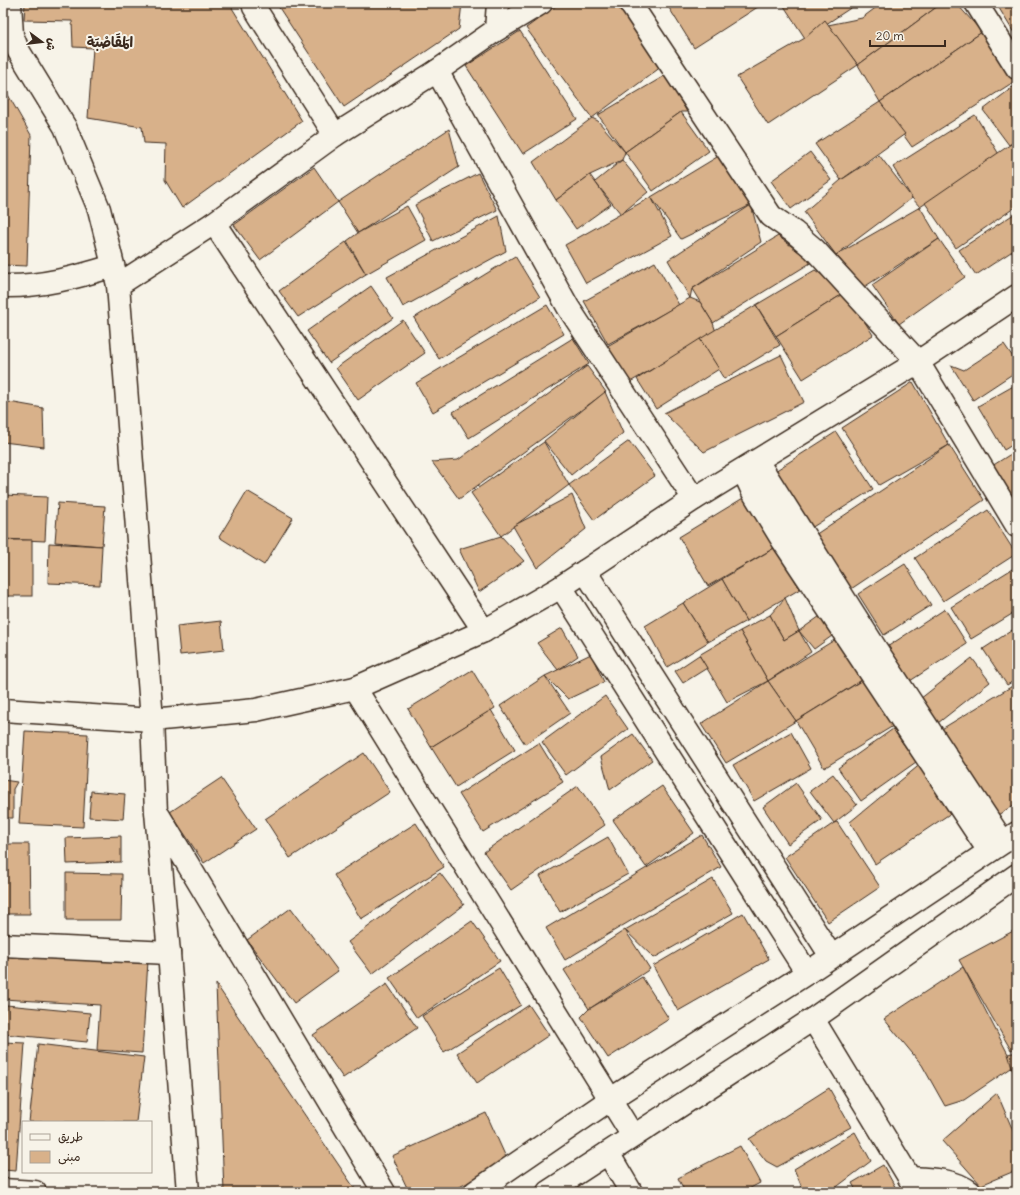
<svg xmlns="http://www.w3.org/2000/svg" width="1020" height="1195" font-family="Delius,'Playpen Sans Arabic',sans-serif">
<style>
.building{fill:#d8b18a;stroke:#3b2a1e}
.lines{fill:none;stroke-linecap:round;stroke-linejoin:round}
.minor-casing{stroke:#3b2a1e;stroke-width:25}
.minor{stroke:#f7f3e8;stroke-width:22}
.labels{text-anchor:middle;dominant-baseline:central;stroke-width:4;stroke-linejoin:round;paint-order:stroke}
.district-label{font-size:14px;font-weight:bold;fill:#3b2a1e;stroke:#f7f3e8}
</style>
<rect width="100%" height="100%" fill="#f7f3e8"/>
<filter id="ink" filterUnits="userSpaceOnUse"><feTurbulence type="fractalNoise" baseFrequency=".025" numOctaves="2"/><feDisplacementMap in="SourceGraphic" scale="8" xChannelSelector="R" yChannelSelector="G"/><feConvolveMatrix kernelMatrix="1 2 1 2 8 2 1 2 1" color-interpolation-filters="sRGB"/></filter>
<g filter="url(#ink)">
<g class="building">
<path d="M 25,3 L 229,3 L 302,121 L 182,208 L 165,180 L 166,144 L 144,143 L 142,127 L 88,118 L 93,48 L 73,47 L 72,21 L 24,20 Z"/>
<path d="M 276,3 L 462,3 L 459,29 L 344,107 Z"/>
<path d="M 560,3 L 621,3 L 665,64 L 592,118 L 526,28 Z"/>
<path d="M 666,3 L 764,3 L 694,48 Z"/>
<path d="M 782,3 L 858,3 L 805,38 Z"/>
<path d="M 882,3 L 942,3 L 858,65 L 828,25 L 862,18 Z"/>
<path d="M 942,3 L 956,3 L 982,32 L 880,102 L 858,65 Z"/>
<path d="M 996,3 L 1017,3 L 1017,38 Z"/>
<path d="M 825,20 L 858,65 L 768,125 L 737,77 L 805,38 Z"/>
<path d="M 520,31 L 577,119 L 523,154 L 466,66 Z"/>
<path d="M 982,32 L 1015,81 L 912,147 L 880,102 Z"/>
<path d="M 666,75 L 687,112 L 681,112 L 625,152 L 598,115 Z"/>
<path d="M 1017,84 L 1017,140 L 1009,145 L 983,110 Z"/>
<path d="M 3,86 L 31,135 L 27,266 L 3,265 Z"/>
<path d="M 880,102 L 905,134 L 841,180 L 815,144 Z"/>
<path d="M 681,112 L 709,151 L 653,191 L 625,152 Z"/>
<path d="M 975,115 L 1000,156 L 920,207 L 912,198 L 893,167 Z"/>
<path d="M 592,118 L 598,121 L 625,152 L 622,160 L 590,175 L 556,200 L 533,162 Z"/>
<path d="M 449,129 L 459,167 L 358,233 L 338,202 Z"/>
<path d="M 1017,140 L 1017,206 L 956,248 L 925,203 Z"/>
<path d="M 810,152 L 831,180 L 791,209 L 771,181 Z"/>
<path d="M 722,154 L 751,205 L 681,239 L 651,197 Z"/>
<path d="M 879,155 L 912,198 L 836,255 L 804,212 L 841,180 Z"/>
<path d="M 622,160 L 648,192 L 621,214 L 595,182 Z"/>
<path d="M 314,167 L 338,202 L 260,260 L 234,225 Z"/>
<path d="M 478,173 L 497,210 L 433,241 L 415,205 Z"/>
<path d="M 590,175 L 611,204 L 576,229 L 556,200 Z"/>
<path d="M 651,197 L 672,236 L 586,283 L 565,245 Z"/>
<path d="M 751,205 L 761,242 L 692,289 L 690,298 L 668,260 Z"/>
<path d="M 407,206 L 426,240 L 366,274 L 347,241 L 358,233 Z"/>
<path d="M 920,207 L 939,239 L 864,287 L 836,255 Z"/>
<path d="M 1017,212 L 1017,248 L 976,275 L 959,250 Z"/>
<path d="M 499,216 L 506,251 L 403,307 L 387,277 Z"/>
<path d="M 778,236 L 812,262 L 713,323 L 692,289 Z"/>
<path d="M 939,239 L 965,277 L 899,324 L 872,285 Z"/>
<path d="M 346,242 L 366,274 L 298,317 L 279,291 Z"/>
<path d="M 515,256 L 540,297 L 439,359 L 414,318 Z"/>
<path d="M 655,262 L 679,305 L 608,344 L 584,301 Z"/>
<path d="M 815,270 L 846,292 L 776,336 L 756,305 Z"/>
<path d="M 371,286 L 393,318 L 329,363 L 307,331 Z"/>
<path d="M 846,292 L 873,335 L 803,379 L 776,336 Z"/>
<path d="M 690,298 L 700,302 L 713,323 L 716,332 L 625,385 L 604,348 Z"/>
<path d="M 547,305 L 564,334 L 433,412 L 416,383 Z"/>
<path d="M 756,305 L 780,345 L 724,379 L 700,339 Z"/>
<path d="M 403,320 L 425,353 L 358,400 L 336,368 Z"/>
<path d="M 573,338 L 589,364 L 469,438 L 453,412 Z"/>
<path d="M 700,339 L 719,369 L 656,409 L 637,379 Z"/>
<path d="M 1004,344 L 1017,363 L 1017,371 L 973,400 L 951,365 L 964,370 Z"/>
<path d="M 781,355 L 804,402 L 704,452 L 664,413 Z"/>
<path d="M 587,366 L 606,392 L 459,499 L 432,462 L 458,460 Z"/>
<path d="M 913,382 L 949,445 L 879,485 L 842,428 Z"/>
<path d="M 1017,384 L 1017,442 L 1004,450 L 978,406 Z"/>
<path d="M 605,392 L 623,433 L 571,475 L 544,441 Z"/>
<path d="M 3,401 L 43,408 L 44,447 L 3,442 Z"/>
<path d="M 836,432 L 873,489 L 811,528 L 775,471 Z"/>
<path d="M 629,441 L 655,476 L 594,520 L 569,485 Z"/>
<path d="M 544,442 L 569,485 L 501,536 L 471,493 Z"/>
<path d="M 949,445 L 984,500 L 848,591 L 812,537 Z"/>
<path d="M 1017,450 L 1017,508 L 992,466 Z"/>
<path d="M 247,491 L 293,518 L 264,565 L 219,537 Z"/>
<path d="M 753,492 L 776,547 L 708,586 L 679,537 Z"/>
<path d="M 3,495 L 47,497 L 45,541 L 3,539 Z"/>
<path d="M 572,495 L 586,529 L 537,568 L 513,526 Z"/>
<path d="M 58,503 L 105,506 L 102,546 L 55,542 Z"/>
<path d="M 988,510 L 1016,554 L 943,601 L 915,558 Z"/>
<path d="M 501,536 L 524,561 L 479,592 L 459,549 Z"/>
<rect x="3" y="540" width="29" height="56"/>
<path d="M 49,543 L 102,546 L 100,585 L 48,583 Z"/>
<path d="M 776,547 L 800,589 L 746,621 L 722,579 Z"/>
<path d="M 905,564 L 931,605 L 884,635 L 858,594 Z"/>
<path d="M 1017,566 L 1017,611 L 971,639 L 951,607 Z"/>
<path d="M 722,579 L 746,621 L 708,642 L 683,603 Z"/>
<path d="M 785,598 L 799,631 L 784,640 L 770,615 Z"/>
<path d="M 683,603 L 708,642 L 667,667 L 645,626 Z"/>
<path d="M 945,609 L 967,644 L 910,681 L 887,647 Z"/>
<path d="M 823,614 L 836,633 L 814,649 L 799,631 Z"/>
<path d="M 770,615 L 784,640 L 799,631 L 811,652 L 768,681 L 740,631 Z"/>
<path d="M 221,621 L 224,650 L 180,655 L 177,626 Z"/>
<path d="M 1017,627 L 1017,679 L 1007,685 L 983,649 Z"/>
<path d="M 562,628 L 578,656 L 558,670 L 537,643 Z"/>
<path d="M 740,631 L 768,681 L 727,702 L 699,655 Z"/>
<path d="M 841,636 L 865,678 L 796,721 L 768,681 Z"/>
<path d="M 591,654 L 604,682 L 568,699 L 545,676 Z"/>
<path d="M 699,655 L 707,668 L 683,683 L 675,671 Z"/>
<path d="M 972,658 L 990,682 L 938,723 L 920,699 Z"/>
<path d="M 472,670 L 495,708 L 431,747 L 408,709 Z"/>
<path d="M 545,676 L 570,713 L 525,744 L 500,706 Z"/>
<path d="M 869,676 L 898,723 L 824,768 L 796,721 Z"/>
<path d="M 768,681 L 796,721 L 726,763 L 701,724 Z"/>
<path d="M 1014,685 L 1017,691 L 1017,803 L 993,818 L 940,730 Z"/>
<path d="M 605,696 L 628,729 L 566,775 L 542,742 Z"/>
<path d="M 491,710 L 515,750 L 456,787 L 431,747 Z"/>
<path d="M 893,729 L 916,762 L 861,801 L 838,768 Z"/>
<path d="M 25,731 L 88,734 L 83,827 L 19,824 Z"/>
<path d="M 791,732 L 811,768 L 754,801 L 733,765 Z"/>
<path d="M 633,734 L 652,760 L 610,790 L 601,757 Z"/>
<path d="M 539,743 L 563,782 L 483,832 L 459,794 Z"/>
<path d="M 364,753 L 390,792 L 290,858 L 265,819 Z"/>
<path d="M 922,763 L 954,811 L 875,864 L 850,822 Z"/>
<path d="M 833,774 L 857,805 L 834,823 L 810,791 Z"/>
<path d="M 221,778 L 256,829 L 204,863 L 170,812 Z"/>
<path d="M 3,780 L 17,782 L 13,789 L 13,818 L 3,818 Z"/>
<path d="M 796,783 L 822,820 L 788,844 L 763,807 Z"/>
<path d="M 578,786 L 605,825 L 511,890 L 484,852 Z"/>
<path d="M 662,786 L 694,833 L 646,867 L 613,820 Z"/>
<path d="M 91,791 L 125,794 L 123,819 L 89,817 Z"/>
<path d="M 837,822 L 880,887 L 828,922 L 785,857 L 834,823 Z"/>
<path d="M 416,823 L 444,867 L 361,919 L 334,875 Z"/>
<path d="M 702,835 L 721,867 L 565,960 L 546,928 Z"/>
<path d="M 121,836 L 121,862 L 67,864 L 66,838 Z"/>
<path d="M 608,837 L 628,874 L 560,912 L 540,876 Z"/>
<path d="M 3,844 L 29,844 L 30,914 L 3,914 Z"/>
<path d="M 66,873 L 122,874 L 121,920 L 66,920 Z"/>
<path d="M 440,873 L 464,905 L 372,974 L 348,942 Z"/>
<path d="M 713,879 L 733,913 L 654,958 L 625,930 Z"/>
<path d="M 291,908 L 338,971 L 294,1003 L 247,940 Z"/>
<path d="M 743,913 L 769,959 L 678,1011 L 653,966 Z"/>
<path d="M 472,921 L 500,961 L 417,1018 L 389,978 Z"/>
<path d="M 1017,929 L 1017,1047 L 1011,1050 L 959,960 Z"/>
<path d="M 625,930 L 650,969 L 589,1009 L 564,970 Z"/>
<path d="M 3,951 L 148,961 L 142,1053 L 97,1050 L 100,1005 L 3,999 Z"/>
<path d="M 963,967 L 1008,1054 L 1017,1062 L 1017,1064 L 964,1100 L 945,1106 L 922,1065 L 884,1019 Z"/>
<path d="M 499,968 L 521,1005 L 444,1052 L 422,1016 Z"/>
<path d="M 642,977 L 669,1019 L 608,1058 L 581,1017 L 589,1009 Z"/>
<path d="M 216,984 L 357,1192 L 224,1192 Z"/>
<path d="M 387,984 L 417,1028 L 343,1078 L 313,1035 Z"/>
<path d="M 6,1005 L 90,1013 L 87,1042 L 4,1034 Z"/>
<path d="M 529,1005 L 549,1035 L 477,1083 L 457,1053 Z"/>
<path d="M 3,1042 L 25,1043 L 16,1171 L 3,1170 Z"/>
<path d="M 38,1044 L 144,1057 L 136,1122 L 29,1122 Z"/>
<path d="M 1017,1052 L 1017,1083 L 1008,1054 Z"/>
<path d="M 829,1088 L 851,1127 L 777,1167 L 766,1161 L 749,1139 Z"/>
<path d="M 997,1093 L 1017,1140 L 1017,1170 L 981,1185 L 942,1141 Z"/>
<path d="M 486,1113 L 509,1164 L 448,1192 L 409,1192 L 392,1156 Z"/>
<path d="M 855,1132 L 871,1161 L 830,1192 L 804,1192 L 794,1169 Z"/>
<path d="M 740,1146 L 760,1183 L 743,1192 L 685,1192 L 678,1178 Z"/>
<path d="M 883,1165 L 898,1192 L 857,1192 L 852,1183 Z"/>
</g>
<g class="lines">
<g class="minor-casing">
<g id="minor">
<path d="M 10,3 L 12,35 L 18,50 L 65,127 L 99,209 L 118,285"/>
<path d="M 253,3 L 254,7 L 335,135"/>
<path d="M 630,3 L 771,216 L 794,232 L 814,249 L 918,362 L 1017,526"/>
<path d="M 976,3 L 1017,68"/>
<path d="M 496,30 L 498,3"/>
<path d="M 437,71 L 568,307 L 694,499"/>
<path d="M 214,223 L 484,631"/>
<path d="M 3,286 C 41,287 77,277 113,266"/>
<path d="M 757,461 L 876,649 L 1003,842"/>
<path d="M 743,470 L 753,492 L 783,541 L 989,851"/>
<path d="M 585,571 L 831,956"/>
<path d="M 561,587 L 807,973"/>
<path d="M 355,688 L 633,1136"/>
<path d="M 3,710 L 152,720 L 256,710 L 355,688 L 484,631 L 561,587 L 694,499 L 918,362 L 1017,296"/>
<path d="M 159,816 L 384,1192"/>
<path d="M 3,945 L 169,953"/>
<path d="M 813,1019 L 918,1192"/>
<path d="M 608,1153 L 631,1192"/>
<path d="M 909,1178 C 930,1179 953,1179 970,1192"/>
<path d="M 3,1190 L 35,1192"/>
<path d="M 188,1192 L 169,953 L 156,812 L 152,720 L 118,285 L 214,223 L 335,135 L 437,71 L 496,30 L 541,3"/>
<path d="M 475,1192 L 611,1099 L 807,973 L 1017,833"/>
<path d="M 548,1192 L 813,1019 L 1017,875"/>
</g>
</g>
<use href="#minor" class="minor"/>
</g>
</g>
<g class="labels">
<g class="district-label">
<text x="110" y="42">المَقَاصْبَة</text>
</g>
</g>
<rect width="1020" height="1195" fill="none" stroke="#f7f3e8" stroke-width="16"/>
<rect x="8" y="8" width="1004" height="1179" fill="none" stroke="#3b2a1e" stroke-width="1.5" filter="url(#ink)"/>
<rect x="22" y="1121" width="130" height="52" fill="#f7f3e8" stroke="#aca397"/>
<rect x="30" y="1134" width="20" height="6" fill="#f7f3e8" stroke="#aca397"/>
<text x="58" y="1141" font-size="12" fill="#3b2a1e">طريق</text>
<rect x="30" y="1151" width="20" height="12" fill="#d8b18a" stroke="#aca397"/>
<text x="58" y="1161" font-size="12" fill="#3b2a1e">مبنى</text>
<g transform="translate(42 42) rotate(105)" stroke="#f7f3e8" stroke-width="3" paint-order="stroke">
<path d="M0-3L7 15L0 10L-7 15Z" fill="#3b2a1e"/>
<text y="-6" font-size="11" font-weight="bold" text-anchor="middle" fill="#3b2a1e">ش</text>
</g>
<path d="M870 40v6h75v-6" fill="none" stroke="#3b2a1e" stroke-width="2"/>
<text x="876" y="40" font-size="12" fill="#3b2a1e" stroke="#f7f3e8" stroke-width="3" paint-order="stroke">20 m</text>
</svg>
